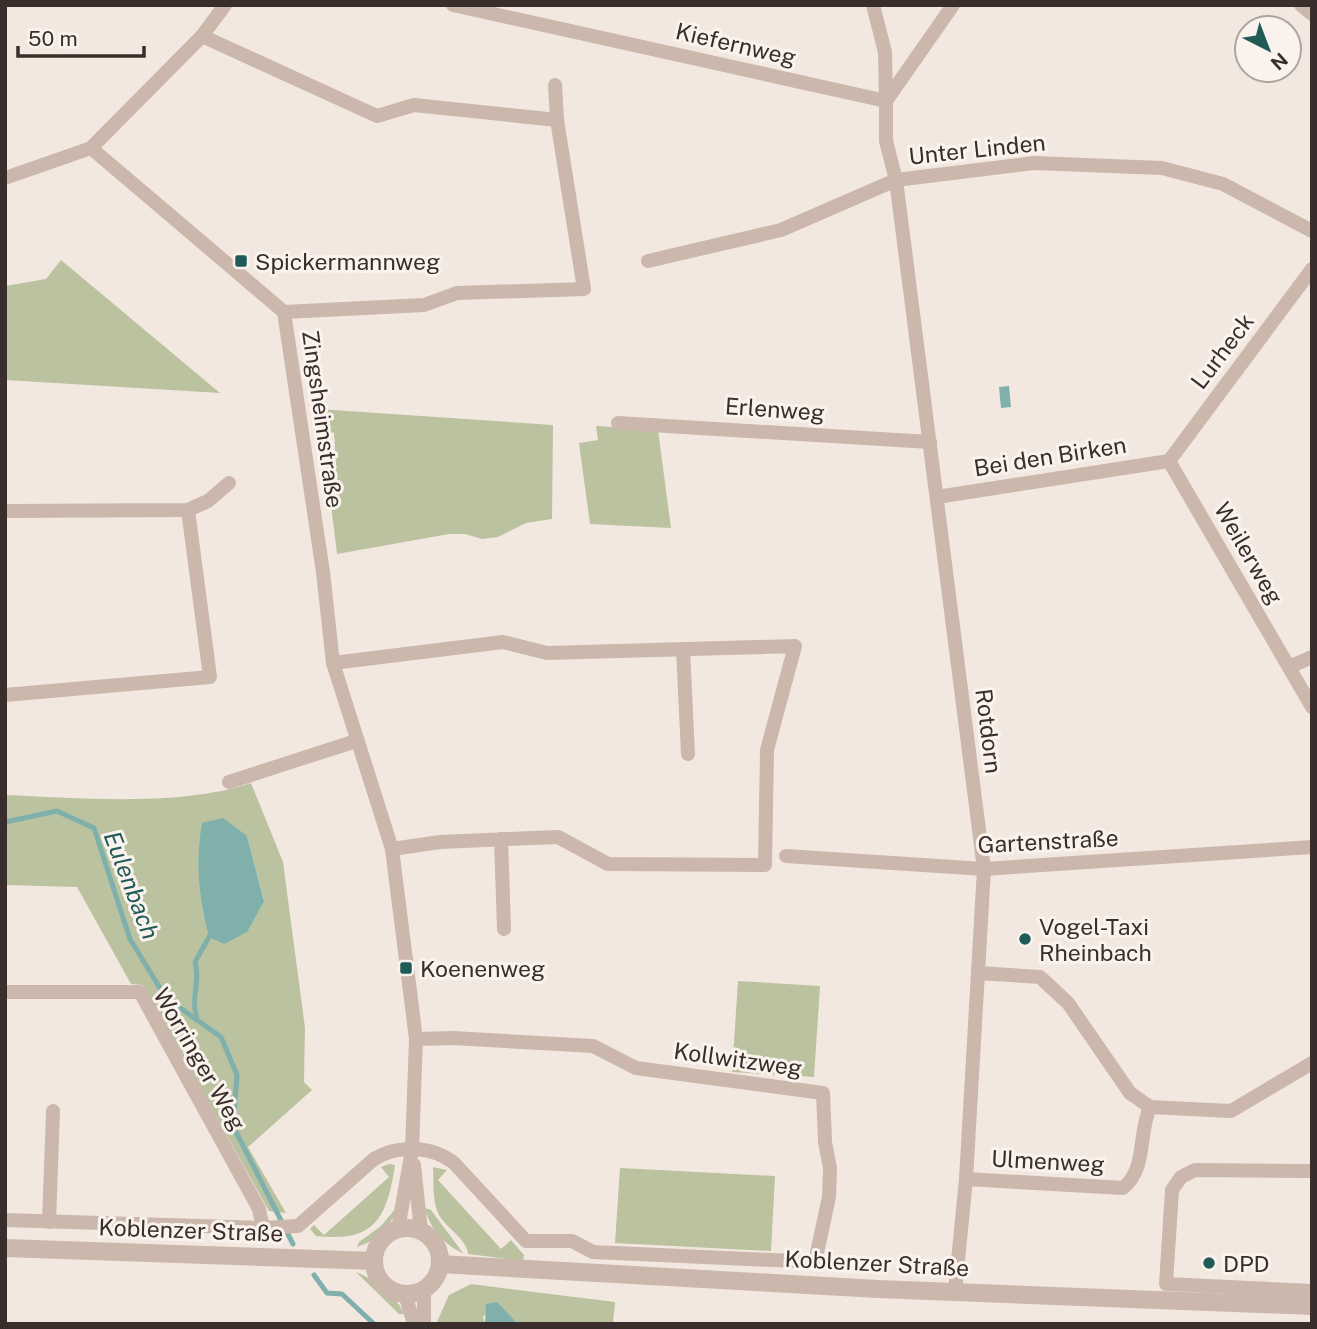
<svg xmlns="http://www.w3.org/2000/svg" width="1317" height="1329" font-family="'Public Sans',sans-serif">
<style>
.green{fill:#bbc2a0;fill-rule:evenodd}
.water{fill:#7fb0ac}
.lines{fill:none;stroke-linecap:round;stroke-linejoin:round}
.stream{stroke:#7fb0ac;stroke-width:5}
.minor{stroke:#cbb7ac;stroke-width:14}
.tertiary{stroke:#cbb7ac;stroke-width:18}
.poi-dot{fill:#205b58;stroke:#faf3ed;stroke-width:2.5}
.labels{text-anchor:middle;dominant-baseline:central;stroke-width:6;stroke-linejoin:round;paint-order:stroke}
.street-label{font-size:23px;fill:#392e2b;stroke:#faf3ed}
.poi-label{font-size:23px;fill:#392e2b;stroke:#faf3ed;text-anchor:start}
.water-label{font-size:24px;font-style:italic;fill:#205b58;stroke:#faf3ed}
</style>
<rect width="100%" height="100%" fill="#f3e8e0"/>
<g class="green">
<path d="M 61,260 L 220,393 L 5,380 L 5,286 L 46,279 Z"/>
<path d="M 318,409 L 553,425 L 552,519 L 526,523 L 498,537 L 482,539 L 465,534 L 449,534 L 337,554 L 326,465 L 336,465 L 334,432 L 322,438 Z"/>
<path d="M 596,426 L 658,430 L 671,528 L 590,524 L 579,443 L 598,440 Z"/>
<path d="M 251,783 L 283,862 L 305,1028 L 304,1082 L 312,1090 L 248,1147 L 286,1213 L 269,1211 L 143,985 L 131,984 L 77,887 L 5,885 L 5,795 C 80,798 180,807 251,783 ZM 247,836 L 264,900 L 199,843 Z"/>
<path d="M 738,981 L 820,986 L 814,1077 L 732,1072 Z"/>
<path d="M 389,1164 L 395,1165 C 387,1217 376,1243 316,1236 L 310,1229 L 314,1225 L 324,1235 L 389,1177 L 381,1167 Z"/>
<path d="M 433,1167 L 447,1170 L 438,1180 L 501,1249 L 511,1240 L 524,1255 L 523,1261 L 468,1254 C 467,1238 445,1228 438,1213 C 432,1199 434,1182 433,1167 Z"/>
<path d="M 620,1168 L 775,1176 L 771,1251 L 615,1243 Z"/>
<path d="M 397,1207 C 392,1226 377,1241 357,1247 L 359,1242 L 381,1226 Z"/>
<path d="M 425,1208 L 431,1210 L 463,1253 C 446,1247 428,1226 425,1208 Z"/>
<path d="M 356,1272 C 374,1279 397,1296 404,1314 L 399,1314 Z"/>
<path d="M 471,1284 L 615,1302 L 613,1324 L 518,1324 L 496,1302 L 483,1317 L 485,1324 L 436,1324 L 449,1295 Z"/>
</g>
<g class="water">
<path d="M 1009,386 L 1011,407 L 1001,408 L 999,387 Z"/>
<path d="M 223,818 L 247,836 L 264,901 L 247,932 L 224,944 L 209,937 C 199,898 195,863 202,823 Z"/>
<path d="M 497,1302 L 518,1324 L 485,1324 L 486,1304 Z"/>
</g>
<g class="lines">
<g class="stream">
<path d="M 5,822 L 57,811 L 94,828 L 130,939 L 166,998 L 221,1037 L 237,1075 L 233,1126 L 293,1244"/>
<path d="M 197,1020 C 190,994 201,985 195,962 L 209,937"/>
<path d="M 314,1275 L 327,1293 L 342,1294 L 374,1324"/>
</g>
<g class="minor">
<path d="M 453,5 L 886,101 L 885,52 L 873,5"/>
<path d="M 953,5 L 886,101 L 886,141 L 896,180 L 984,869 L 966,1179 L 955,1291"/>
<path d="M 1301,5 L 1312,14"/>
<path d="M 202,36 L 377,116 L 414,105 L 557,120"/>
<path d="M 91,148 L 284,312 L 323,572 L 333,663 L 392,849 L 416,1039 L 412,1150 L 398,1229"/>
<path d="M 5,178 L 91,148 L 202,36 L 225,5"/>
<path d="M 648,261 L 781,230 L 896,180 L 1034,163 L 1162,168 L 1223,184 L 1312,231"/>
<path d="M 284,312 L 424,305 L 457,293 L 584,289 L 557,120 L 555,85"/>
<path d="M 618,423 L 930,442"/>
<path d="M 1169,461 L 1312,707"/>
<path d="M 1169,461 L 1312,269"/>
<path d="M 937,497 L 1169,461"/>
<path d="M 5,511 L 188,510 L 208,501 L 229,483"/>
<path d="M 683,649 L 688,754"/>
<path d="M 333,663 L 503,642 L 547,653 L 795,646 L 767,750 L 765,865 L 608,864 L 558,837 L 440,842 L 392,849"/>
<path d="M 1289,667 L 1312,657"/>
<path d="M 5,695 L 210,677 L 188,510"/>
<path d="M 229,782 L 356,741"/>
<path d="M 501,839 L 504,929"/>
<path d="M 786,856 L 984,869 L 1312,847"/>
<path d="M 978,973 L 1040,977 L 1068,1003 L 1130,1093 L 1150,1107 L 1231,1111 L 1312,1063"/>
<path d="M 5,992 L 140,992 L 259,1209 L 263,1228"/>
<path d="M 414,1165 L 421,1231"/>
<path d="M 1312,1171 L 1195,1170 L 1181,1177 L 1172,1190 L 1166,1284 L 1312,1291"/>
<path d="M 966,1179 L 1123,1188 C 1147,1169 1138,1134 1150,1107"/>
<path d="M 5,1220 L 263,1228 L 298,1226 L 374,1159 C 398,1144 432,1146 454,1163 L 526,1241 L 572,1241 L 593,1252 L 815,1262 L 829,1197 L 830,1168 L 825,1142 L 823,1093 L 636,1068 L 593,1046 L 453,1038 L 416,1039"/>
<path d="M 49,1222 L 53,1111"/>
<path d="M 424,1289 L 424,1324"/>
<path d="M 405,1294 L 414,1324"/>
</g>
<g class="tertiary">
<circle cx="407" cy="1261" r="33"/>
<path d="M 5,1248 L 374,1261"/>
<path d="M 440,1264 L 878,1289 L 1312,1306"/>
</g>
</g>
<g class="poi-dot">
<rect x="234" y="254" width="14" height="14" rx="3.5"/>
<circle cx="1025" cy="939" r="7"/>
<rect x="399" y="961" width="14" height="14" rx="3.5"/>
<circle cx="1209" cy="1263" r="7"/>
</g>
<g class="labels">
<g class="street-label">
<text transform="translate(736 44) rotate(13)">Kiefernweg</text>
<text transform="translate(977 149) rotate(-6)">Unter Linden</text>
<text transform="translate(1222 351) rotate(-53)">Lurheck</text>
<text transform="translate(775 409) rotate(4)">Erlenweg</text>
<text transform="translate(323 419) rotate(82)">Zingsheimstraße</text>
<text transform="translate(1050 456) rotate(-9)">Bei den Birken</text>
<text transform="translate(1249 553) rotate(60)">Weilerweg</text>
<text transform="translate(989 731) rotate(83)">Rotdorn</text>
<text transform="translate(1048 841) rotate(-3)">Gartenstraße</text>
<text transform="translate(200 1059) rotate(60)">Worringer Weg</text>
<text transform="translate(738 1059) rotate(8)">Kollwitzweg</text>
<text transform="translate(1048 1161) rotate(3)">Ulmenweg</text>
<text transform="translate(191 1230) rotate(2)">Koblenzer Straße</text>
<text transform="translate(877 1263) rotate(3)">Koblenzer Straße</text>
</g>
<g class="poi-label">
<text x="255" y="261">Spickermannweg</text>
<text x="1039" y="926">Vogel-Taxi<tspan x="1039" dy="26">Rheinbach</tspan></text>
<text x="420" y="968">Koenenweg</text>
<text x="1223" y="1263">DPD</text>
</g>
<g class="water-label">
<text transform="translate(132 885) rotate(69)">Eulenbach</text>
</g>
</g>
<rect width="1317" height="1329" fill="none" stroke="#392e2b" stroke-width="14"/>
<g transform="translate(1268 49) rotate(138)"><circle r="33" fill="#faf3ed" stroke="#ada49f" stroke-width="2"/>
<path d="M0-5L12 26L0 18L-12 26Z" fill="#205b58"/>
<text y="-10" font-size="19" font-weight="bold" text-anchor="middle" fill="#392e2b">N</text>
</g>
<path d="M18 46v10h126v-10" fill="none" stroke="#392e2b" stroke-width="3.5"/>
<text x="28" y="46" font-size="21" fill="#392e2b" stroke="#faf3ed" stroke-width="5" paint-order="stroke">50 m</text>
</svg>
